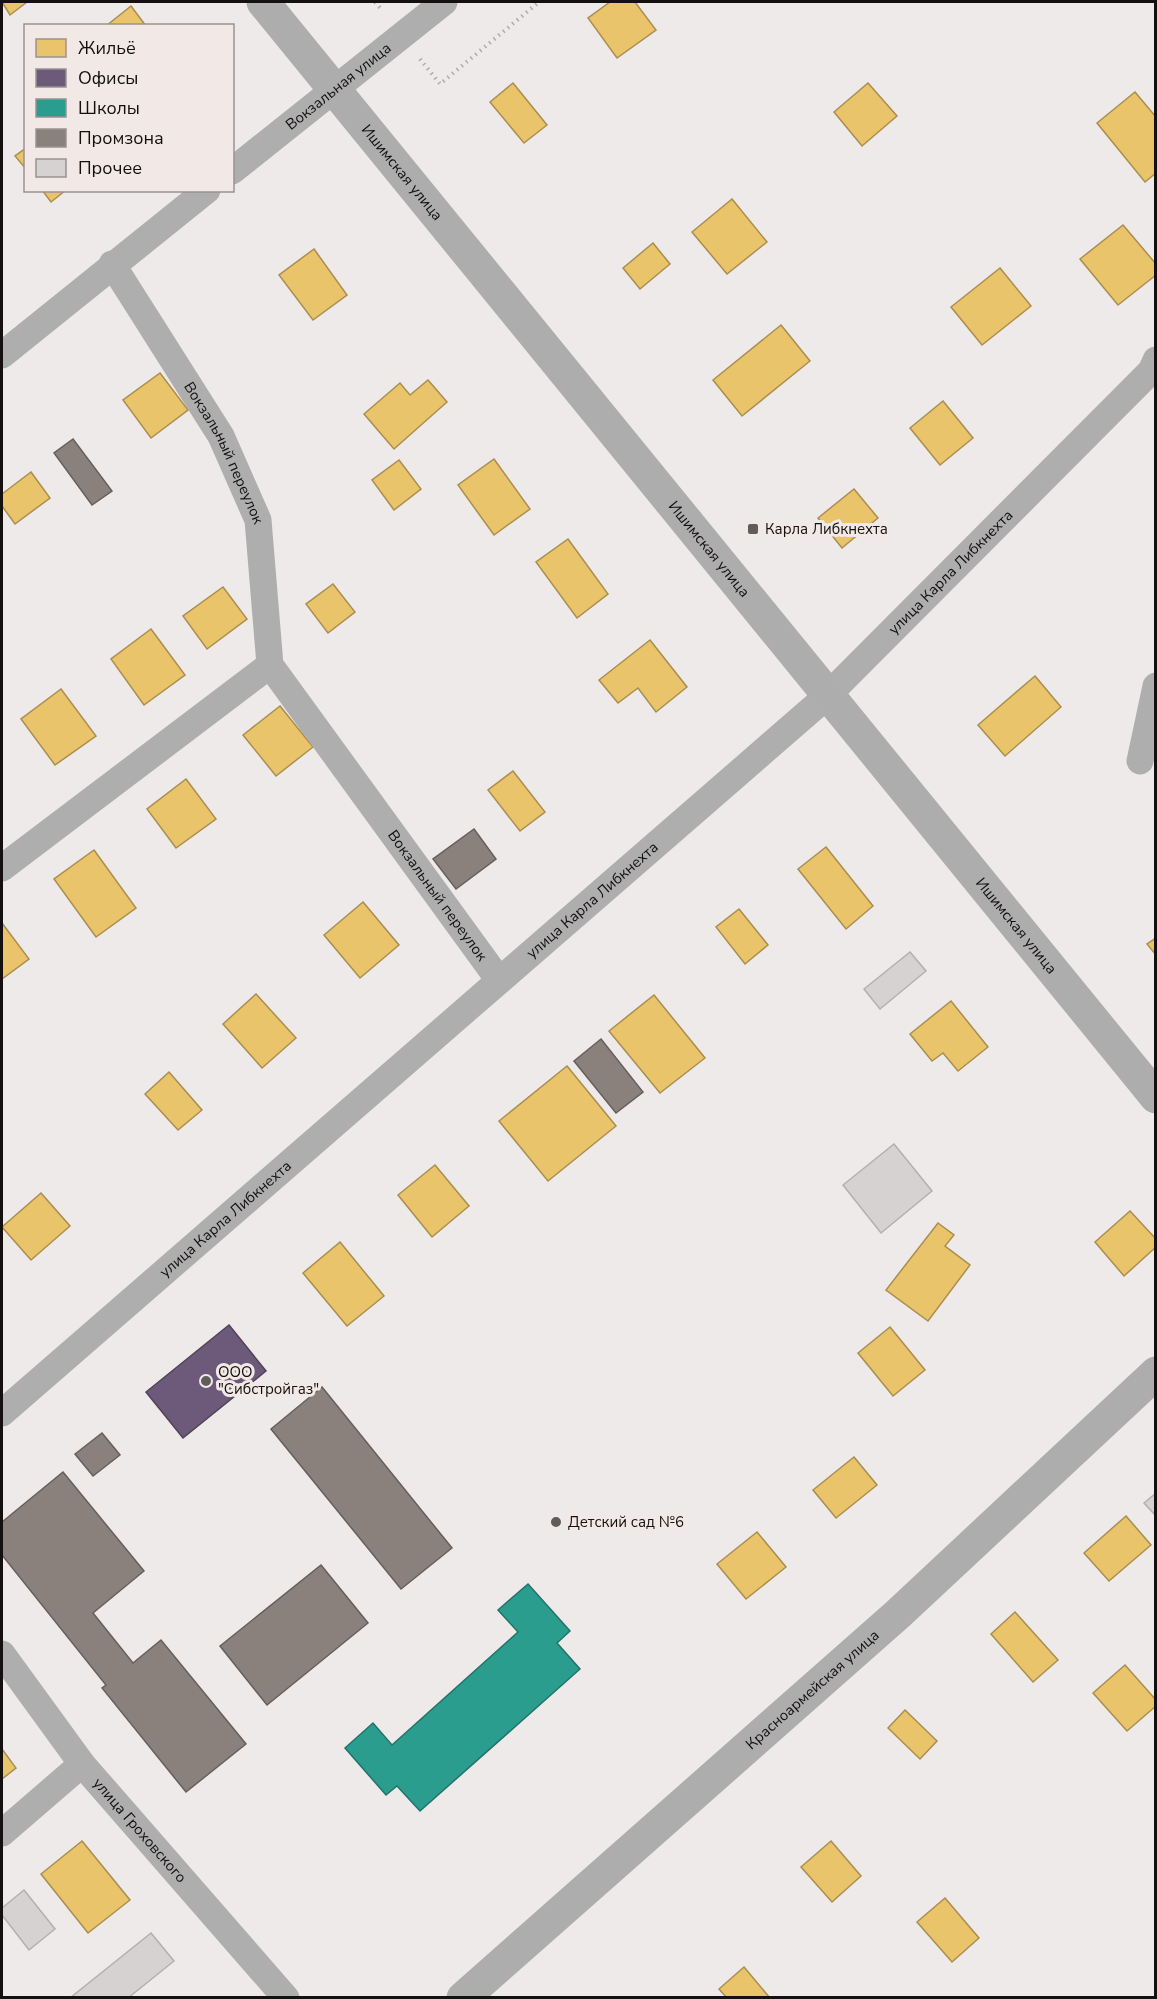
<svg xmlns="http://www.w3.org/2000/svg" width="1157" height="1999" font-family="'Nunito Sans',sans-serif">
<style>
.homes{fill:#e9c46a;stroke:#a98e4f;stroke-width:1.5}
.offices{fill:#6d597a;stroke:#52435a;stroke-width:1.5}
.schools{fill:#2a9d8f;stroke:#237369;stroke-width:1.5}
.industry{fill:#8a817c;stroke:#665f5b;stroke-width:1.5}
.building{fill:#d6d2d2;stroke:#b4b0b0;stroke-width:1.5}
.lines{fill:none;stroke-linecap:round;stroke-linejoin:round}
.path{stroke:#aeacac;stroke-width:4;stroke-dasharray:1.5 4.5;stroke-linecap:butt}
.street{stroke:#afaeae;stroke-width:27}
.secondary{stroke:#aeadad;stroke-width:33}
.poi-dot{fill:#605c5c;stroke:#f2e9e7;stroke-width:2}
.labels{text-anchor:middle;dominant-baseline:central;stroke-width:6;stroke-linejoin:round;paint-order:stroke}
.street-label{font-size:15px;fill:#13100f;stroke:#f2e9e7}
.poi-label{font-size:15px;fill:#13100f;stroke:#f2e9e7;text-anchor:start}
</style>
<rect width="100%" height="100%" fill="#efeaea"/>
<g class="homes">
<path d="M 2,2 L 27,2 L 10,15 Z"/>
<path d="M 610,2 L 635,2 L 656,30 L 617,58 L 588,18 Z"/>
<path d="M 131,6 L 146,26 L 106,26 Z"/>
<path d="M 513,83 L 547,125 L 524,143 L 490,102 Z"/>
<path d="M 868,83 L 897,116 L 862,146 L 834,112 Z"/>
<path d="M 1135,92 L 1156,117 L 1156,173 L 1145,182 L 1097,123 Z"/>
<path d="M 26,148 L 26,169 L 15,156 Z"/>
<path d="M 42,190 L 66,190 L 51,202 Z"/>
<path d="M 732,199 L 767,242 L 727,274 L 692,232 Z"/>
<path d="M 1123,225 L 1156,264 L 1156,275 L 1118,305 L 1080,259 Z"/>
<path d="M 653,243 L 670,264 L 640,289 L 623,268 Z"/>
<path d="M 314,249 L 347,295 L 313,320 L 279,275 Z"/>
<path d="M 1000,268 L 1031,306 L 982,345 L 951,307 Z"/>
<path d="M 781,325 L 810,361 L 742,416 L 713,380 Z"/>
<path d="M 160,373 L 188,410 L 151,438 L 123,400 Z"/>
<path d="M 428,380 L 447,402 L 394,449 L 364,414 L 400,383 L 410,395 Z"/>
<path d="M 943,401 L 973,438 L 940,465 L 910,428 Z"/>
<path d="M 494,459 L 530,509 L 494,535 L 458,485 Z"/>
<path d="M 399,460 L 421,489 L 394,510 L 372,480 Z"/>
<path d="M 31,472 L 50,498 L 15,524 L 2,506 L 2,494 Z"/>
<path d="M 854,489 L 878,518 L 842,548 L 818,518 Z"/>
<path d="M 568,539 L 608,594 L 577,618 L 536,562 Z"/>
<path d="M 333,584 L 355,612 L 328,633 L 306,604 Z"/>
<path d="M 223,587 L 247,619 L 207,649 L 183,616 Z"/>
<path d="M 151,629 L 185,675 L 144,705 L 111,659 Z"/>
<path d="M 650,640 L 687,687 L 656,712 L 638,688 L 618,703 L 599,680 Z"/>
<path d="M 1035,676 L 1061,707 L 1005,756 L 978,725 Z"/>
<path d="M 61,689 L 96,736 L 55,765 L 21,719 Z"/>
<path d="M 280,706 L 313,747 L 276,776 L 243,735 Z"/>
<path d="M 513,771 L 545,812 L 520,831 L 488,790 Z"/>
<path d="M 186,779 L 216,819 L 176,848 L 147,809 Z"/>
<path d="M 826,847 L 873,906 L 846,929 L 798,869 Z"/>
<path d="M 94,850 L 136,908 L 96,937 L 54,879 Z"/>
<path d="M 363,902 L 399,945 L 360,978 L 324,935 Z"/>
<path d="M 739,909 L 768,945 L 745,964 L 716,927 Z"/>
<path d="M 2,923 L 29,959 L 2,979 Z"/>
<path d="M 1156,938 L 1156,955 L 1147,944 Z"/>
<path d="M 256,994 L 296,1038 L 262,1068 L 223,1024 Z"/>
<path d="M 654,995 L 705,1058 L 660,1093 L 609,1031 Z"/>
<path d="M 951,1001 L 988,1047 L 958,1071 L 943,1053 L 932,1061 L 910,1034 Z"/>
<path d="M 567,1066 L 616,1126 L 548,1181 L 499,1121 Z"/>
<path d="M 169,1072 L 202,1110 L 178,1130 L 145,1094 Z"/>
<path d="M 435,1165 L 469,1206 L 432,1237 L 398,1195 Z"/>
<path d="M 41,1193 L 70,1226 L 31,1260 L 2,1227 Z"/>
<path d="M 1130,1211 L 1156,1239 L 1156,1247 L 1124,1276 L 1095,1242 Z"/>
<path d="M 938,1223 L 954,1235 L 945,1246 L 970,1265 L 928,1321 L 886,1290 Z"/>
<path d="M 340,1242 L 384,1296 L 347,1326 L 303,1273 Z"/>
<path d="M 890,1327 L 925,1370 L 893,1396 L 858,1353 Z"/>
<path d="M 854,1457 L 877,1485 L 836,1518 L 813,1490 Z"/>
<path d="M 1126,1516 L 1151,1545 L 1109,1581 L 1084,1553 Z"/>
<path d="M 757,1532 L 786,1567 L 746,1599 L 717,1564 Z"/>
<path d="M 1015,1612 L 1058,1660 L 1033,1682 L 991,1634 Z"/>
<path d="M 1125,1665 L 1156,1700 L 1156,1706 L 1127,1731 L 1093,1693 Z"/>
<path d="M 905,1710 L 937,1741 L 920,1759 L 888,1728 Z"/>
<path d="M 2,1749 L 16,1768 L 2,1779 Z"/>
<path d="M 82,1841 L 130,1900 L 88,1933 L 41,1874 Z"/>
<path d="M 831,1841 L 861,1876 L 832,1902 L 801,1867 Z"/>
<path d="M 945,1898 L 979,1938 L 952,1962 L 917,1922 Z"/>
<path d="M 744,1967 L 770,1998 L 727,1998 L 719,1989 Z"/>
</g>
<path class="offices" d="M 229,1325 L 266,1371 L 183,1438 L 146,1392 Z"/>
<path class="schools" d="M 528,1584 L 570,1631 L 557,1643 L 580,1669 L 420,1811 L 397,1786 L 386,1795 L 345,1748 L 373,1723 L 392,1745 L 518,1632 L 498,1610 Z"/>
<g class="industry">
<path d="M 73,439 L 112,491 L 92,505 L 54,453 Z"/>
<path d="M 474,829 L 496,859 L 456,889 L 433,859 Z"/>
<path d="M 601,1039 L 643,1092 L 616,1113 L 574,1061 Z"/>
<path d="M 322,1387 L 452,1548 L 401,1589 L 271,1429 Z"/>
<path d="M 102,1433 L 120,1455 L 93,1476 L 75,1454 Z"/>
<path d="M 63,1472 L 144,1571 L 93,1613 L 133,1663 L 161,1640 L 246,1744 L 186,1792 L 102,1688 L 106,1685 L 2,1555 L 2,1522 Z"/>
<path d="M 321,1565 L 368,1623 L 267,1705 L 220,1646 Z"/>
</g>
<g class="building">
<path d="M 910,952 L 926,971 L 880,1009 L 864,989 Z"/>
<path d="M 894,1144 L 932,1191 L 881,1233 L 843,1185 Z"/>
<path d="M 1156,1493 L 1156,1516 L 1144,1503 Z"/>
<path d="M 24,1890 L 55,1929 L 29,1950 L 2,1915 L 2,1908 Z"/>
<path d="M 151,1933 L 174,1961 L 128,1998 L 70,1998 Z"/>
</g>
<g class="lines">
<g class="path">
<path d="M 375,2 L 382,10"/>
<path d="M 420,59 L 440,84 L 539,2"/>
</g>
<g class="street">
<path id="s1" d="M 232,171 L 444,2"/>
<path id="s2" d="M 112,264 L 221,436 L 258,520 L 270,665 L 499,980"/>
<path d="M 2,355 L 207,190"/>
<path d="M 1140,761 L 1156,686"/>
<path d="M 2,868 L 270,665"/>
<path id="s3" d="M 2,1413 L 827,696 L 1151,371 L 1156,360"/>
<path id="s4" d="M 2,1654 L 82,1764 L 286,1998"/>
<path d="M 2,1833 L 82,1764"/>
</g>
<g class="secondary">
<path id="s5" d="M 263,2 L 1156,1097"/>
<path id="s6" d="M 463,1998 L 898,1614 L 1156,1373"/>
</g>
</g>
<g class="poi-dot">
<rect x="747" y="523" width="12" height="12" rx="3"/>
<circle cx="206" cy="1381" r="6"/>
<circle cx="556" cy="1522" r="6"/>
</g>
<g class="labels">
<g class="street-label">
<text stroke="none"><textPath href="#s1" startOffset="136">Вокзальная улица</textPath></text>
<text stroke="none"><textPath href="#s5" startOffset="220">Ишимская улица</textPath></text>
<text stroke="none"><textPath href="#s2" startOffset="220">Вокзальный переулок</textPath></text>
<text stroke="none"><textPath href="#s5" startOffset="706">Ишимская улица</textPath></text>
<text stroke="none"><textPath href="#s3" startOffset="1268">улица Карла Либкнехта</textPath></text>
<text stroke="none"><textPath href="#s2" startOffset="726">Вокзальный переулок</textPath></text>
<text stroke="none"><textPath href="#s3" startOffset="782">улица Карла Либкнехта</textPath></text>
<text stroke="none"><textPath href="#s5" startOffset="1192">Ишимская улица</textPath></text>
<text stroke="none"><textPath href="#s3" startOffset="296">улица Карла Либкнехта</textPath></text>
<text stroke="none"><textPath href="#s6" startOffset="466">Красноармейская улица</textPath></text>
<text stroke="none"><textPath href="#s4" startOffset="224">улица Гроховского</textPath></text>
</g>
<g class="poi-label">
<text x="765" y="529">Карла Либкнехта</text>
<text x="218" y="1372">ООО<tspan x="218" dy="17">"Сибстройгаз"</tspan></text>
<text x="568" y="1522">Детский сад №6</text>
</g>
</g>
<rect width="1157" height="1999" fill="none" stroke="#13100f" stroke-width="6"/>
<rect x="24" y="24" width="210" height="168" fill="#f2e9e7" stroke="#999291" stroke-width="1.5"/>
<rect x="36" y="39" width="30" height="18" fill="#e9c46a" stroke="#999291" stroke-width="1.5"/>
<text x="78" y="54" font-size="18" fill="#13100f">Жильё</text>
<rect x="36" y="69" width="30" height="18" fill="#6d597a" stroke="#999291" stroke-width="1.5"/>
<text x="78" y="84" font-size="18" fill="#13100f">Офисы</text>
<rect x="36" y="99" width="30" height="18" fill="#2a9d8f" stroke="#999291" stroke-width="1.5"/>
<text x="78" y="114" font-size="18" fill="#13100f">Школы</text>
<rect x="36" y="129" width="30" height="18" fill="#8a817c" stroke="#999291" stroke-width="1.5"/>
<text x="78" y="144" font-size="18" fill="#13100f">Промзона</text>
<rect x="36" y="159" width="30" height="18" fill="#d6d2d2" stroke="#999291" stroke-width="1.5"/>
<text x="78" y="174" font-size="18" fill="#13100f">Прочее</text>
</svg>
